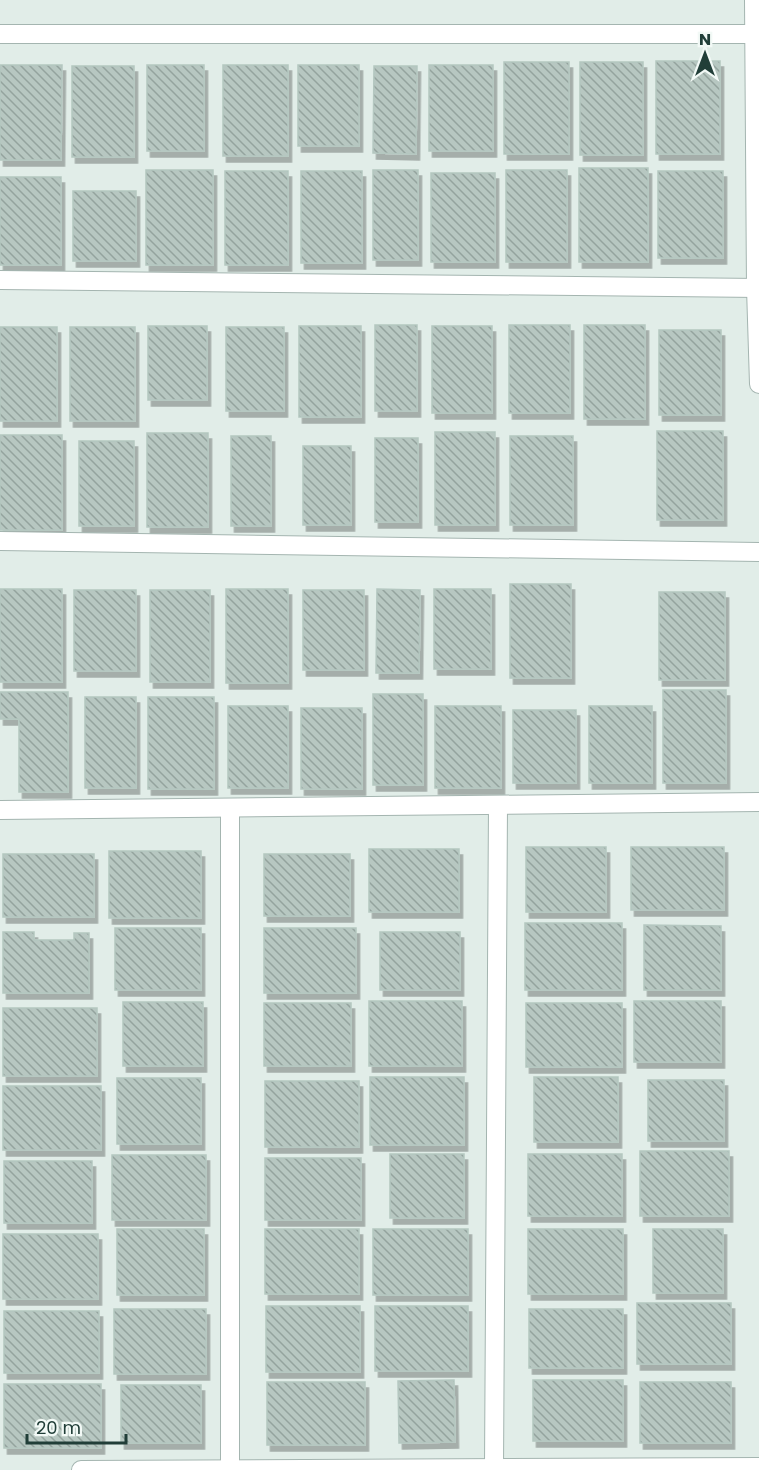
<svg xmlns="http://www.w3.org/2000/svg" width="759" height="1470" font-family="Poppins,sans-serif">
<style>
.building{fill:url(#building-back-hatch);stroke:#b4c7c0;stroke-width:1.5;filter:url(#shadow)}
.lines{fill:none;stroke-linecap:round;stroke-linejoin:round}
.lane-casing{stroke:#a4b5b0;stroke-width:20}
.lane{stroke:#fff;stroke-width:18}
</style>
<defs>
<pattern id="building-back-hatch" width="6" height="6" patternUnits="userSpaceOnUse" patternTransform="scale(1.5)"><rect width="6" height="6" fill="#b7c7c1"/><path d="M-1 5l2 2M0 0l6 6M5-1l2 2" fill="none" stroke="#94a39e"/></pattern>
<filter id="shadow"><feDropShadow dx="3.5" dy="6" stdDeviation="0" flood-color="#0004"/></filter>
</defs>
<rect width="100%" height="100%" fill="#e1ede8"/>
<g class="building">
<rect x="656" y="61" width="64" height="93"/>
<rect x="504" y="62" width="65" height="92"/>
<rect x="580" y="62" width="63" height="93"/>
<path d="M 0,65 L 62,65 L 61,160 L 0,160 Z"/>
<rect x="147" y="65" width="57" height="86"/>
<rect x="223" y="65" width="65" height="91"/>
<rect x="298" y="65" width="61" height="81"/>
<rect x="429" y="65" width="64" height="86"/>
<rect x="72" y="66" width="62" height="91"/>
<path d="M 374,66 L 417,66 L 416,154 L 373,153 Z"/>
<rect x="579" y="168" width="69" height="94"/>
<rect x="146" y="170" width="67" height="95"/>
<rect x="373" y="170" width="45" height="90"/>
<rect x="506" y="170" width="61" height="92"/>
<rect x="225" y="171" width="63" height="94"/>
<rect x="301" y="171" width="61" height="92"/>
<rect x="658" y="171" width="65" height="87"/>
<rect x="431" y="173" width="64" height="89"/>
<rect x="0" y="177" width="61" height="88"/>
<rect x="73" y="191" width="63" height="70"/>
<rect x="375" y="325" width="42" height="86"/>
<rect x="509" y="325" width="61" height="88"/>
<rect x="584" y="325" width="61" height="94"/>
<rect x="148" y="326" width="59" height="74"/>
<rect x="299" y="326" width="62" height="91"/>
<rect x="432" y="326" width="60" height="87"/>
<rect x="0" y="327" width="57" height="94"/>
<rect x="70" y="327" width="65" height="94"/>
<rect x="226" y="327" width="58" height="84"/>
<rect x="659" y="330" width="62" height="85"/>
<rect x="657" y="431" width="66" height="89"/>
<rect x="435" y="432" width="60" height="93"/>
<rect x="147" y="433" width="61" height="94"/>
<rect x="0" y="435" width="62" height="95"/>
<rect x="231" y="436" width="40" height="90"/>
<rect x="510" y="436" width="63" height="89"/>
<rect x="375" y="438" width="43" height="84"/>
<rect x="79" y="441" width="55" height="85"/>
<rect x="303" y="446" width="48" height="79"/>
<rect x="510" y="584" width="61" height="94"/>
<rect x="0" y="589" width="62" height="93"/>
<rect x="226" y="589" width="62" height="94"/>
<path d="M 377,589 L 420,590 L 419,673 L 376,673 Z"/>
<rect x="434" y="589" width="57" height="80"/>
<rect x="74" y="590" width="62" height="81"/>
<rect x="150" y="590" width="60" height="92"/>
<rect x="303" y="590" width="61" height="80"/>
<rect x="659" y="592" width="66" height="88"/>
<rect x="663" y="690" width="63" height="93"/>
<path d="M 0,692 L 68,692 L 68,792 L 19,792 L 19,719 L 0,719 Z"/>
<rect x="373" y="694" width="50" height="91"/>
<rect x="85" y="697" width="51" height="91"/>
<rect x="148" y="697" width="66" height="92"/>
<rect x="228" y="706" width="60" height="82"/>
<rect x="435" y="706" width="66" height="82"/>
<rect x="589" y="706" width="63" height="77"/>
<rect x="301" y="708" width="61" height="81"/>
<rect x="513" y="710" width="63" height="73"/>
<rect x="526" y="847" width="80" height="65"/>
<rect x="631" y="847" width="93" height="63"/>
<rect x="369" y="849" width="90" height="63"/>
<rect x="109" y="851" width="92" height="67"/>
<rect x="3" y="854" width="91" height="63"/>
<rect x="264" y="854" width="86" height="62"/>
<rect x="525" y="923" width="97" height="67"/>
<path d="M 644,925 L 721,926 L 721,990 L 644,990 Z"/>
<rect x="115" y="928" width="86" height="62"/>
<rect x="264" y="928" width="92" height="65"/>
<path d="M 3,932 L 34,932 L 34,940 L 74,940 L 74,933 L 89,933 L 89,993 L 3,993 Z"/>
<rect x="380" y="932" width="80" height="58"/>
<rect x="369" y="1001" width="93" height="65"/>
<rect x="634" y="1001" width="87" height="61"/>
<rect x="123" y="1002" width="80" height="64"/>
<rect x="264" y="1003" width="87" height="63"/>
<rect x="526" y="1003" width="96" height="64"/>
<rect x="3" y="1008" width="94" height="68"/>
<rect x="370" y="1077" width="94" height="68"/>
<rect x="534" y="1077" width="84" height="65"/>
<rect x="117" y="1078" width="84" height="66"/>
<rect x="648" y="1080" width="76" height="61"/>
<rect x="265" y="1081" width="94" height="66"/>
<rect x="3" y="1086" width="98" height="64"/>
<rect x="640" y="1151" width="89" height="65"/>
<rect x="390" y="1154" width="74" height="64"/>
<rect x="528" y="1154" width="94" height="62"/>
<rect x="112" y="1155" width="94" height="65"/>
<rect x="265" y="1158" width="96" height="62"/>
<rect x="4" y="1161" width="88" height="62"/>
<rect x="117" y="1229" width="87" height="66"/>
<rect x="265" y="1229" width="94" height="65"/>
<rect x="373" y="1229" width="95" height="66"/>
<rect x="528" y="1229" width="95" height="65"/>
<rect x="653" y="1229" width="70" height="64"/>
<rect x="3" y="1234" width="95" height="65"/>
<rect x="637" y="1303" width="94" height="61"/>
<rect x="266" y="1306" width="94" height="66"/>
<rect x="375" y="1306" width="93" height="65"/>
<rect x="114" y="1309" width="92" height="65"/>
<rect x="529" y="1309" width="94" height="59"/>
<rect x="4" y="1311" width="95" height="62"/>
<path d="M 454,1380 L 455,1442 L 399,1443 L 398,1381 Z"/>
<rect x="533" y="1380" width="90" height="61"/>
<rect x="267" y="1382" width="98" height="63"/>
<rect x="640" y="1382" width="91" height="61"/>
<rect x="4" y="1384" width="97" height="64"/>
<rect x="121" y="1385" width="80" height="58"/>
</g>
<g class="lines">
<g class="lane-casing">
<g id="lane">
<path d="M 754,0 L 756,288 L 759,384"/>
<path d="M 0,34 L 754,34"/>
<path d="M 0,280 L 759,288"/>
<path d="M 0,541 L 759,552"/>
<path d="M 230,808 L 230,1469"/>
<path d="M 0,810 L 759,802"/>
<path d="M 494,1468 L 498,805"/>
<path d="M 81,1470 L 759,1467"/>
</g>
</g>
<use href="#lane" class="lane"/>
</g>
<g transform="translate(705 54)" stroke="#f2f9f6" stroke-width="4.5" paint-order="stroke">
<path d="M0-4.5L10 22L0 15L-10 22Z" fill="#213e38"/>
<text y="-9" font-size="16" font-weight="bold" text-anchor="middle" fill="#213e38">N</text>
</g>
<path d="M27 1434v9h99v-9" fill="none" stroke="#213e38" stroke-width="3"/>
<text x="36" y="1434" font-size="18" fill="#213e38" stroke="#f2f9f6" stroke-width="4.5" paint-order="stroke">20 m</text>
</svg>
